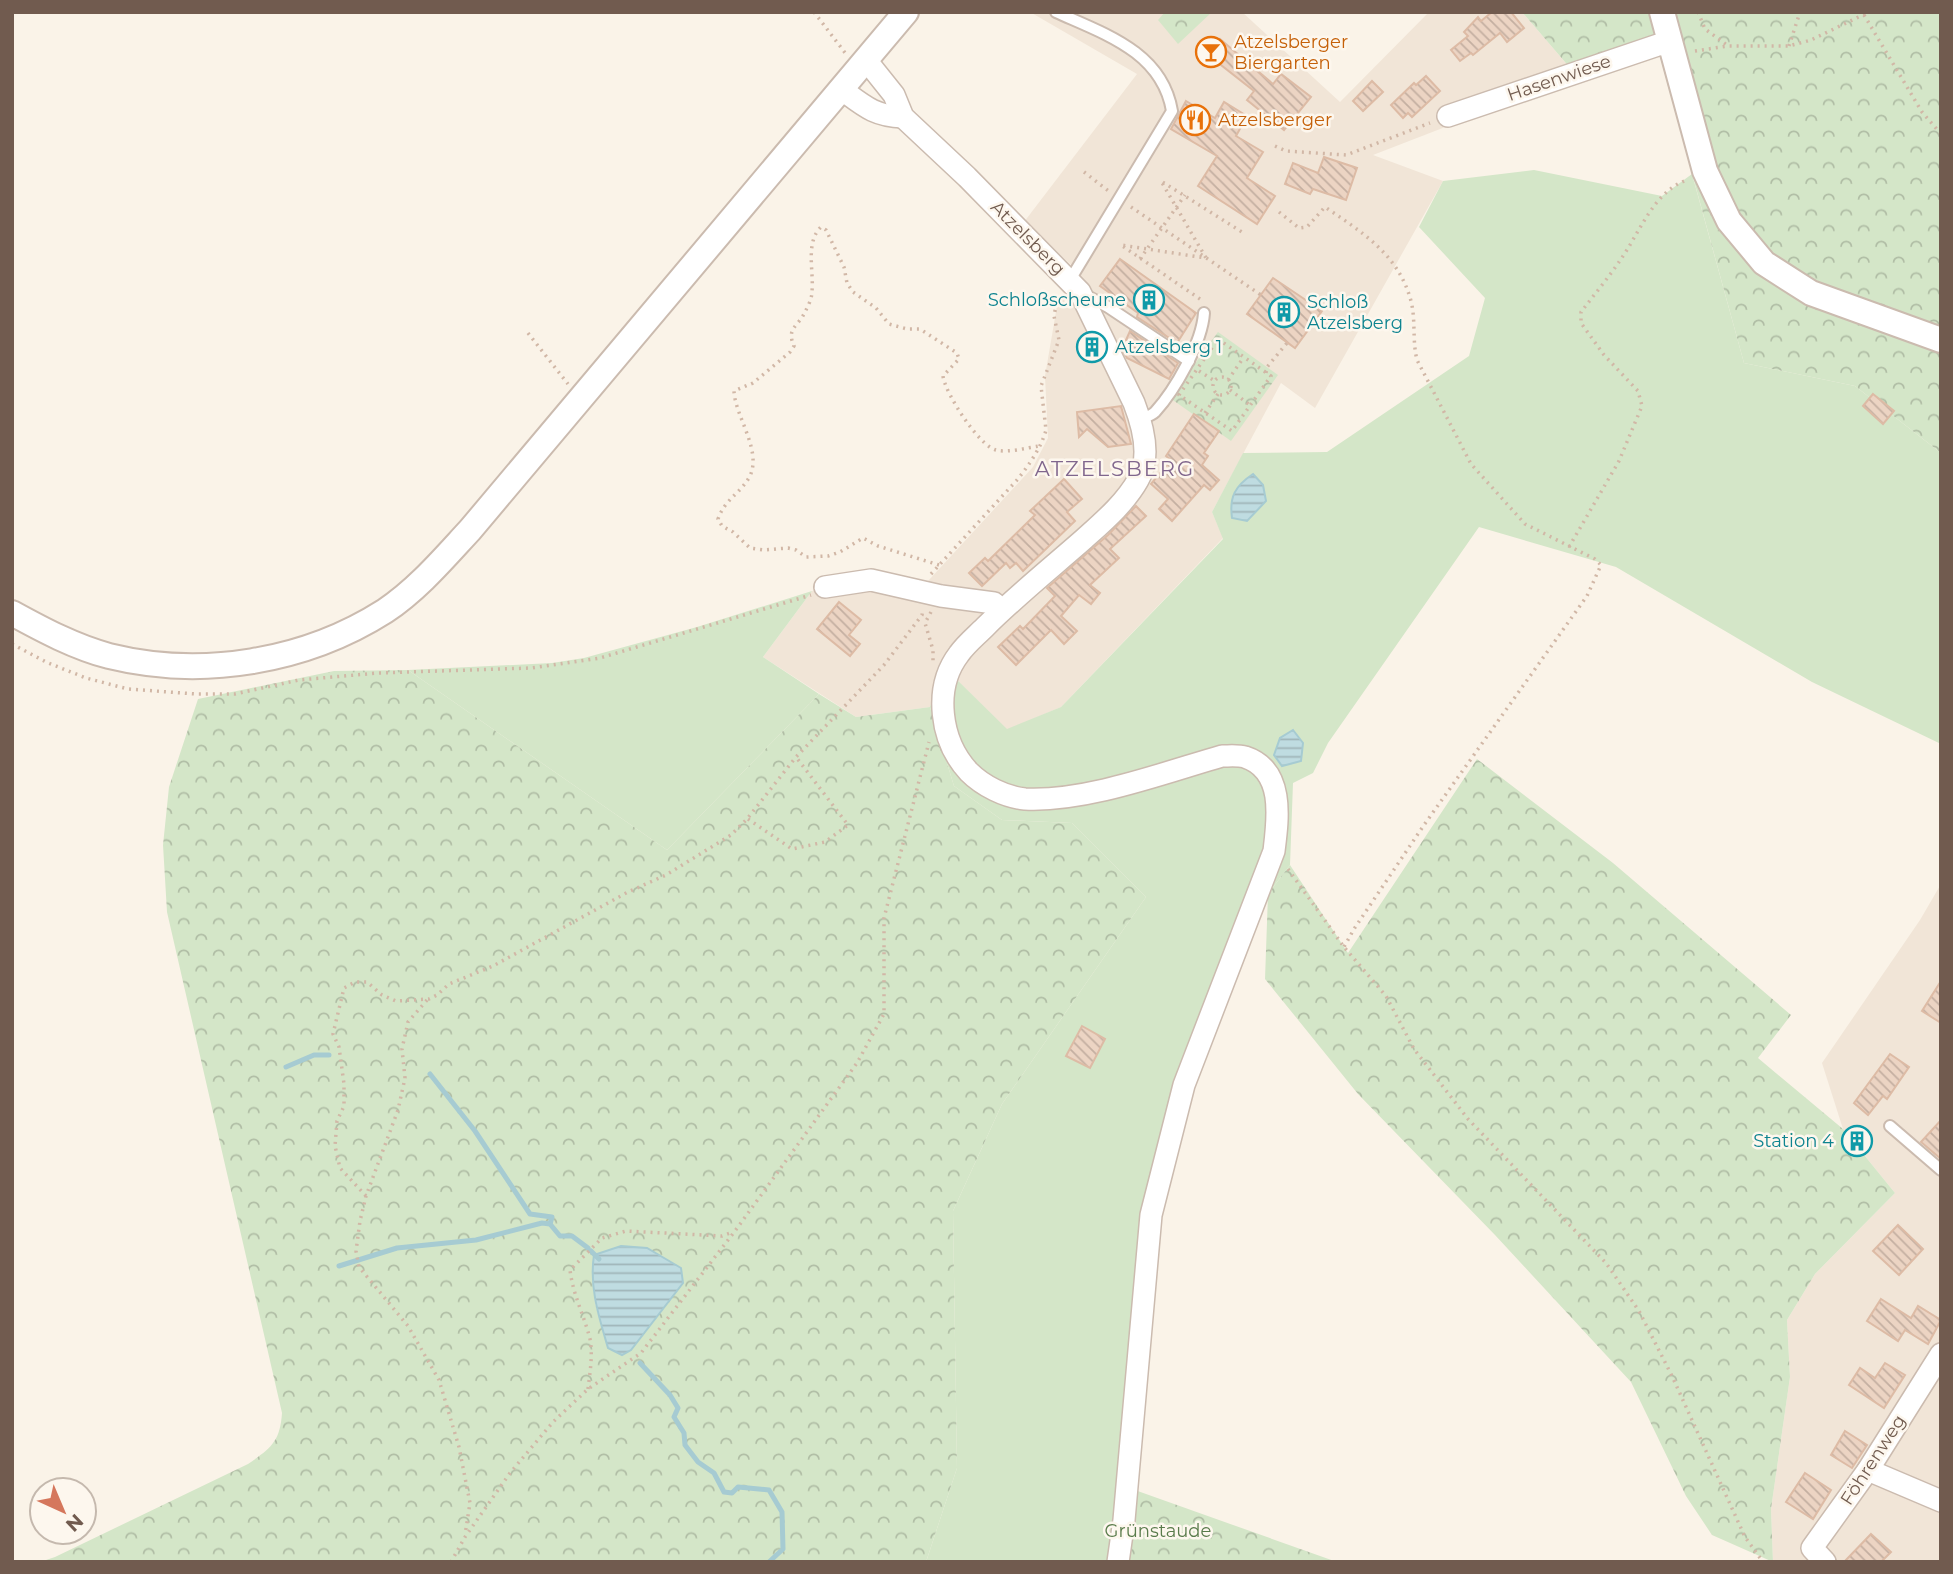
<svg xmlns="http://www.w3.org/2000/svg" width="1953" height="1574" font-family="Montserrat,sans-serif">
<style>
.residential{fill:#f1e5d7}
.grass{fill:#d4e6c8}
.forest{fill:url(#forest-crowns);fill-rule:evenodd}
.water{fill:url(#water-rules);stroke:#a6cbd2;stroke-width:2}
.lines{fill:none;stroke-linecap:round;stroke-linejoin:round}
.stream{stroke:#a6cbd2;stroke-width:5}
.building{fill:url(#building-back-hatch);stroke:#ddbba5;stroke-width:2}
.service-casing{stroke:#cbbbaf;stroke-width:14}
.minor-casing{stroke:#cbbbaf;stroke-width:24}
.tertiary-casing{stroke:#cbbbaf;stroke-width:28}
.path{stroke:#d1b7a6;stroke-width:3.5;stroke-dasharray:2 5;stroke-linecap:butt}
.service{stroke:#fff;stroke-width:10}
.minor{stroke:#fff;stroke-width:21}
.tertiary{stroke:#fff;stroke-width:24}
.labels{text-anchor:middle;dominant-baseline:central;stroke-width:5;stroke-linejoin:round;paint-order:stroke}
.food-label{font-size:18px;fill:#c56008;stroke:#fdf7ee;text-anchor:start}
.street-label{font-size:18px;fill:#715b4f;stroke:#fdf7ee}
.culture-label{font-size:18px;fill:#0d838f;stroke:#fdf7ee;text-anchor:end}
.park-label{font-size:18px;fill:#597b4b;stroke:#fdf7ee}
.quarter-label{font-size:21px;letter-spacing:2px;fill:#80668d;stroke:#fdf7ee}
</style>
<defs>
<pattern id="forest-crowns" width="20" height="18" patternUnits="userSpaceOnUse" patternTransform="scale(1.75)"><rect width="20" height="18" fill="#d4e6c8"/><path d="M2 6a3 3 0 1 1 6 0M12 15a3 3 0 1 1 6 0" fill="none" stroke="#b0bda5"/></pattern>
<pattern id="water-rules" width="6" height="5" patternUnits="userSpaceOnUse" patternTransform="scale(1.75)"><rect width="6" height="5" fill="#bfdce1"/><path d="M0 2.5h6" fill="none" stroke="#a0b5b9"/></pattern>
<pattern id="building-back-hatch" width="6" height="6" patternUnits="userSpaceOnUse" patternTransform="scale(1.75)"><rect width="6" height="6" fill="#ecd4c3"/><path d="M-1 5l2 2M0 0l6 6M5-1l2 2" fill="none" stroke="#c4afa1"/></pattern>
</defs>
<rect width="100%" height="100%" fill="#faf3e8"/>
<g class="residential">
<path d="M 1030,12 L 1242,12 L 1340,102 L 1429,12 L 1522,12 L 1577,76 L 1373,155 L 1443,181 L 1315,408 L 1281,383 L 1212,512 L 1223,538 L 1061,707 L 1007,730 L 943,666 L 930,707 L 856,717 L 763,657 L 812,591 L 859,582 L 917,593 L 1033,467 L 1048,438 L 1045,376 L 1057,306 L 1080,273 L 1024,222 L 1137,74 Z"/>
<path d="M 1941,884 L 1941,1562 L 1773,1562 L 1771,1509 L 1790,1377 L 1787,1320 L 1815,1274 L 1895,1193 L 1843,1129 L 1822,1063 L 1920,920 Z"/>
</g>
<g class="grass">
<path d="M 1534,170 L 1662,196 L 1692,174 L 1744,363 L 1855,386 L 1941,453 L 1941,744 L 1812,682 L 1616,567 L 1479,527 L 1328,743 L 1313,773 L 1293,783 L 1290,865 L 1268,894 L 1184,1085 L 1151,1215 L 1118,1562 L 926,1562 L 957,1468 L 953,1211 L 1002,1104 L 1146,897 L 1072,823 L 1002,820 L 954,786 L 930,707 L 943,666 L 1007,729 L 1061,707 L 1223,539 L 1212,512 L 1243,453 L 1327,452 L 1469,356 L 1485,298 L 1419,227 L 1443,181 Z"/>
<path d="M 812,591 L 763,657 L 819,694 L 667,850 L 408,670 L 552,663 L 584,658 L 697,627 Z"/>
</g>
<g class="forest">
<path d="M 1165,12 L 1212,12 L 1178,44 L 1158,20 Z"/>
<path d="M 1522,12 L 1941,12 L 1941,453 L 1855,386 L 1744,363 L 1659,53 L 1577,76 Z"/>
<path d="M 1218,332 L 1278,375 L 1231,441 L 1170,398 Z"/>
<path d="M 408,670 L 667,850 L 819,694 L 856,717 L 930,707 L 954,786 L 1002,820 L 1072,823 L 1146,897 L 1002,1104 L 953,1211 L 957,1468 L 926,1562 L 40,1562 L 55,1557 L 248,1464 C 271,1448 280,1442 282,1413 L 167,912 L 163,845 L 169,787 L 198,699 L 334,671 ZM 592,1270 L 622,1355 L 608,1348 L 595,1303 Z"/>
<path d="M 1477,759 L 1613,863 L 1791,1015 L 1758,1058 L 1843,1129 L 1895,1193 L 1815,1274 L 1787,1320 L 1790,1377 L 1771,1509 L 1773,1562 L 1712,1535 L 1686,1496 L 1631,1382 L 1495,1235 L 1358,1094 L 1265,979 L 1268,894 L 1290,865 L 1348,953 Z"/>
<path d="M 1132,1489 L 1337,1562 L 1118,1562 Z"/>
</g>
<g class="water">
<path d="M 1253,474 L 1263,485 L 1266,501 L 1247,521 L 1232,518 C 1229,497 1235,486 1253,474 Z"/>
<path d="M 1293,730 L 1303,743 L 1301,761 L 1282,766 L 1274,755 L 1280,738 Z"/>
<path d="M 621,1246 L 647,1248 L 681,1268 L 683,1283 L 631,1350 L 622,1355 L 608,1348 C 599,1317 589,1287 594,1255 Z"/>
</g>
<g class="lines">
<g class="stream">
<path d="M 286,1067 L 314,1055 L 329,1055"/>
<path d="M 430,1074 L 475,1131 L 530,1214 L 552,1217 L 550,1224"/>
<path d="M 591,1251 L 599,1259"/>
<path d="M 339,1266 L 397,1248 L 476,1240 L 542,1223 L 550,1224 L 560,1236 L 572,1236 L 588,1248"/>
<path d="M 640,1363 L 670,1395 L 678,1408 L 674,1417 L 684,1433 L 685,1445 L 698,1462 L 714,1473 L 724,1492 L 732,1493 L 738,1487 L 769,1490 L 782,1512 L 783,1549 L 769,1562"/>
</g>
</g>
<g class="building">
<path d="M 1492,12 L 1511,12 L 1524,28 L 1507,42 L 1500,33 L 1473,55 L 1471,53 L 1460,61 L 1451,50 L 1468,36 L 1464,32 L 1478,17 L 1481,21 Z"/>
<path d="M 1220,39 L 1273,84 L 1281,74 L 1311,97 L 1284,130 L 1247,100 L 1254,91 L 1207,54 Z"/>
<path d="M 1426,76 L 1440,91 L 1412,117 L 1408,113 L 1403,118 L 1391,105 L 1414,83 L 1416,85 Z"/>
<path d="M 1372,81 L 1383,92 L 1363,111 L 1353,101 Z"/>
<path d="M 1186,101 L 1215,118 L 1224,102 L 1247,116 L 1236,136 L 1263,152 L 1247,178 L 1275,196 L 1257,224 L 1198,186 L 1217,156 L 1171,129 Z"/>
<path d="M 1324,157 L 1357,168 L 1346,200 L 1313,189 L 1310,194 L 1285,184 L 1293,163 L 1318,173 Z"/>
<path d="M 1120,259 L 1196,313 L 1177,343 L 1137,317 L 1138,313 L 1100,286 Z"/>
<path d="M 1273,278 L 1322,311 L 1295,348 L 1247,314 Z"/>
<path d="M 1130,331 L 1178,363 L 1169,379 L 1127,358 L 1122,349 Z"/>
<path d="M 1873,394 L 1894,411 L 1883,424 L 1863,406 Z"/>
<path d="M 1121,406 L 1131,444 L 1108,447 L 1087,429 L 1079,437 L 1077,412 Z"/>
<path d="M 1194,414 L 1219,431 L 1204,453 L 1208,456 L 1202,465 L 1219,480 L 1210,490 L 1204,485 L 1172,521 L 1159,509 L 1168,499 L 1151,484 L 1171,460 L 1166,456 Z"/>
<path d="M 1064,479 L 1082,499 L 1067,512 L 1075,521 L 1023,571 L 1016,563 L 1010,568 L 1006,563 L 982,586 L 969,573 L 985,558 L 988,561 L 1035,515 L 1030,511 Z"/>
<path d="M 1136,506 L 1146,516 L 1110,549 L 1119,558 L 1090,585 L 1100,593 L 1091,604 L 1079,595 L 1061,616 L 1077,631 L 1064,644 L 1051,630 L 1016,665 L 998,647 L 1020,626 L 1023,629 L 1055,596 L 1047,588 L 1108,535 Z"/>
<path d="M 839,602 L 861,620 L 849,635 L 860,644 L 850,656 L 817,629 Z"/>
<path d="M 1941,981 L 1941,1023 L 1922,1011 Z"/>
<path d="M 1082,1026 L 1105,1039 L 1090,1068 L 1066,1056 Z"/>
<path d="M 1890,1054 L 1909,1067 L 1887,1099 L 1883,1096 L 1868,1115 L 1854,1103 Z"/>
<path d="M 1941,1120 L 1941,1159 L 1921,1142 Z"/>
<path d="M 1898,1225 L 1923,1249 L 1899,1275 L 1873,1251 Z"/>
<path d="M 1881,1299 L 1911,1318 L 1918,1306 L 1941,1320 L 1928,1344 L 1905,1330 L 1898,1341 L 1867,1321 Z"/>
<path d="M 1885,1363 L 1905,1375 L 1884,1408 L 1849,1385 L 1860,1368 L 1875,1378 Z"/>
<path d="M 1845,1431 L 1867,1445 L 1852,1468 L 1831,1455 Z"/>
<path d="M 1805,1473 L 1831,1490 L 1813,1519 L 1786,1502 Z"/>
<path d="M 1871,1534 L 1891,1552 L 1881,1562 L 1844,1562 Z"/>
</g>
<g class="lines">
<g class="service-casing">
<g id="service">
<path d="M 1056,12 C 1105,34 1162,52 1172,111 L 1070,280"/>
<path d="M 1083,294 L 1108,307 L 1189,361"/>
<path d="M 1140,419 C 1145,417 1151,416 1155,412 C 1175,390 1202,343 1204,313"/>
<path d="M 1890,1126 L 1941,1170"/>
</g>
</g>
<g class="minor-casing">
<g id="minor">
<path d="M 866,60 L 894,95 L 903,117 L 967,177 L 1080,292 L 1134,403 C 1143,426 1151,458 1138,480 C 1125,503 1104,521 1084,539 C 1051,568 1016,596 985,627 C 976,636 966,644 959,654 C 933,688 940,741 969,772 C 983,786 1005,797 1025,799 C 1086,802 1163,773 1222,756 C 1229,756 1238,755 1245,757 C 1285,770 1278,819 1274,851 L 1184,1085 L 1151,1215 L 1124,1520 L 1118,1562"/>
<path d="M 841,89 C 864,106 874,116 903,117"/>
<path d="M 1448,116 L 1658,45 L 1670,44"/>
<path d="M 825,587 L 871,580 L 941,596 L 994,603 L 1001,610"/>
<path d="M 1868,1470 L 1941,1501"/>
<path d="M 1825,1562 L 1812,1548 L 1868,1470 L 1941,1354"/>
</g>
</g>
<g class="tertiary-casing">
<g id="tertiary">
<path d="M 1662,12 L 1705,171 L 1729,221 L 1764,263 L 1811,293 L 1941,340"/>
<path d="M 12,613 C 43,630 75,647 109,656 C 202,679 305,662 385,611 C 418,589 444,558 470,530 L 906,12"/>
</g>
</g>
<g class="path">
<path d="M 814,12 L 846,54"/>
<path d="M 1698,12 L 1705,29 L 1727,45"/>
<path d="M 1864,15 L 1922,112 L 1941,134"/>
<path d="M 1789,46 L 1800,12"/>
<path d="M 1695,51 L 1728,46 L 1789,46 L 1811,40 L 1869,12"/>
<path d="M 1275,146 L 1286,151 L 1346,155 L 1430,123"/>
<path d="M 1084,172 L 1110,192"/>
<path d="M 1131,207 L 1261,295"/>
<path d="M 1279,212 L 1299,228 L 1307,227 L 1325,207 C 1362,232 1399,255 1411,301 C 1416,321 1412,340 1417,360 L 1471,464 L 1525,524 L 1595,559 L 1601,565 L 1587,596 L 1424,825 L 1354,929 L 1344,947"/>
<path d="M 1140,259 L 1185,195"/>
<path d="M 1200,299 L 1121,245 L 1206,258 L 1161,181 L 1242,232"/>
<path d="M 528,333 L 568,384"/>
<path d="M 1218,339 L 1271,376 L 1232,431 L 1179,395 Z"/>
<path d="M 1199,371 L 1215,381"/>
<path d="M 1266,373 L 1267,367 L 1287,343"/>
<circle cx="1222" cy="386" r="9"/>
<path d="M 1228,380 L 1244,357"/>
<path d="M 1230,390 L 1250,405"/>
<path d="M 1205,413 L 1218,394"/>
<path d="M 1569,547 L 1619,461 L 1642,406 L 1638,391 L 1604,355 L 1581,323 L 1581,312 C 1594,295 1609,277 1621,259 C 1640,232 1654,191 1687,180"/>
<path d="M 939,565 L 878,546 L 863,538 L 840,552 L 828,556 L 806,557 L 796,550 L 788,548 L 764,550 L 750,548 L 733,532 L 722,526 L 718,519 C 725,499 741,493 750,476 C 762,450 735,416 734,391 L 753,383 L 790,352 L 794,346 C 786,328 798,327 805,312 C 808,306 812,299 812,291 C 814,272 805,242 821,227 L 826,230 L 844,267 L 847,283 L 853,292 L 876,308 L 889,324 L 907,329 L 920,329 L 957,353 L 959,359 L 943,376 C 945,393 979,446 996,450 C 1008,453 1026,448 1039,446"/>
<path d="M 931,574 L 1017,480 C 1029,465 1041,448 1046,430 L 1041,386 L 1059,340 L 1054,316 L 1058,295"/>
<path d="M 931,612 L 925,623 L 933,650 L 933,661"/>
<path d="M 12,644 L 46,662 L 86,678 L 128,689 L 196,694 L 235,694 L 299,680 L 378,673 L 531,668 L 600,658 L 811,595"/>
<path d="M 748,819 L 792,849 L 825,842 L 848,825 L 796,757"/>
<path d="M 1288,869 L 1344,947 L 1386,996 L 1414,1049 L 1468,1119 L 1606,1263 L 1639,1311 L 1672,1376 L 1745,1537 L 1763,1562"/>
<path d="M 427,1000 L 408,1022 L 402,1049 L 405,1078 L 398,1110 L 366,1196 L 360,1221 L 356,1251 L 359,1267 L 408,1326 L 439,1380 L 459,1447 L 470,1503 L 465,1535"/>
<path d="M 366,1196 L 340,1168 L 335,1146 L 337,1121 L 344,1106 L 344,1084 L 339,1047 L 333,1034 L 344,988 L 355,982 L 367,982 L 382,995 L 396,1001 L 429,999 L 437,995 L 449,984 L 493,966 L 628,892 L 666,875 L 731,835 L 747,819 L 796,757 L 884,665 L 922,615 L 923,609"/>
<path d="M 588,1389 C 590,1372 593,1355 590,1339 C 584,1315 573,1295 570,1270 L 602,1238 L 626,1231 L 722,1236 L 733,1232"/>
<path d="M 451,1562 L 465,1537 L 510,1473 L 553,1422 L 588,1389 L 641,1353 L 735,1231 L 857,1063 L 884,1014 L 884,918 L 929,742"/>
</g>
<use href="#service" class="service"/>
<use href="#minor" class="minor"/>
<use href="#tertiary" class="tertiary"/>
</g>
<defs>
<g id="bar-ring" transform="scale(1.575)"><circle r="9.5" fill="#fdf7ee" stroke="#e8710a" stroke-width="1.5"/><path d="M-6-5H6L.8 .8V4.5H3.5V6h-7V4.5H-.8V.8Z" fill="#e8710a"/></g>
<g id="restaurant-ring" transform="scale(1.575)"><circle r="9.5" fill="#fdf7ee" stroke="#e8710a" stroke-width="1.5"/><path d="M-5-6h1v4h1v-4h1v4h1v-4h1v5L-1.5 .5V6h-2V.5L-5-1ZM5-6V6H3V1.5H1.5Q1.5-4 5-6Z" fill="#e8710a"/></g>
<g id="building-ring" transform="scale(1.575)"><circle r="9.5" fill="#fdf7ee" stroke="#0f9aa8" stroke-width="1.5"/><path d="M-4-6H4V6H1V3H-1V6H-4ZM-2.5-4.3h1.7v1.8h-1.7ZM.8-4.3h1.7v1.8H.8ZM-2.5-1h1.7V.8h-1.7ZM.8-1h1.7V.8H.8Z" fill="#0f9aa8"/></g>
</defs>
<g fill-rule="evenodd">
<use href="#bar-ring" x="1211" y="52"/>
<use href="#restaurant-ring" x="1195" y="120"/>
<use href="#building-ring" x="1149" y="300"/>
<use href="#building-ring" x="1284" y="312"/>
<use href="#building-ring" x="1092" y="347"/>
<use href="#building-ring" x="1857" y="1141"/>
</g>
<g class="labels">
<g class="food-label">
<text x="1234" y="42">Atzelsberger<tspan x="1234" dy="21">Biergarten</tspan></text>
<text x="1218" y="120">Atzelsberger</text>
</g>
<g class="street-label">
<text transform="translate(1559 78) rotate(-19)">Hasenwiese</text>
<text transform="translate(1028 238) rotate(45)">Atzelsberg</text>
<text transform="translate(1873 1460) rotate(-57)">Föhrenweg</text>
</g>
<g class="culture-label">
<text x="1126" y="300">Schloßscheune</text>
<text x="1307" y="302" text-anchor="start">Schloß<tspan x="1307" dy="21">Atzelsberg</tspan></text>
<text x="1115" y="347" text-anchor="start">Atzelsberg 1</text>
<text x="1834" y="1141">Station 4</text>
</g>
<g class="park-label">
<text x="1158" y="1531">Grünstaude</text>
</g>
<g class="quarter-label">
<text x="1115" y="468">ATZELSBERG</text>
</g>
</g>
<rect width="1953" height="1574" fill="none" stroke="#715b4f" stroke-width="28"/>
<g transform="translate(63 1511) rotate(136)"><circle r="33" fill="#fdf7ee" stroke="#c5b9ae" stroke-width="2"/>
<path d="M0-5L12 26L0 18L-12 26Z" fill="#d5775c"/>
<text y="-10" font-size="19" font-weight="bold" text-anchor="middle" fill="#715b4f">N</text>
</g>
</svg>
